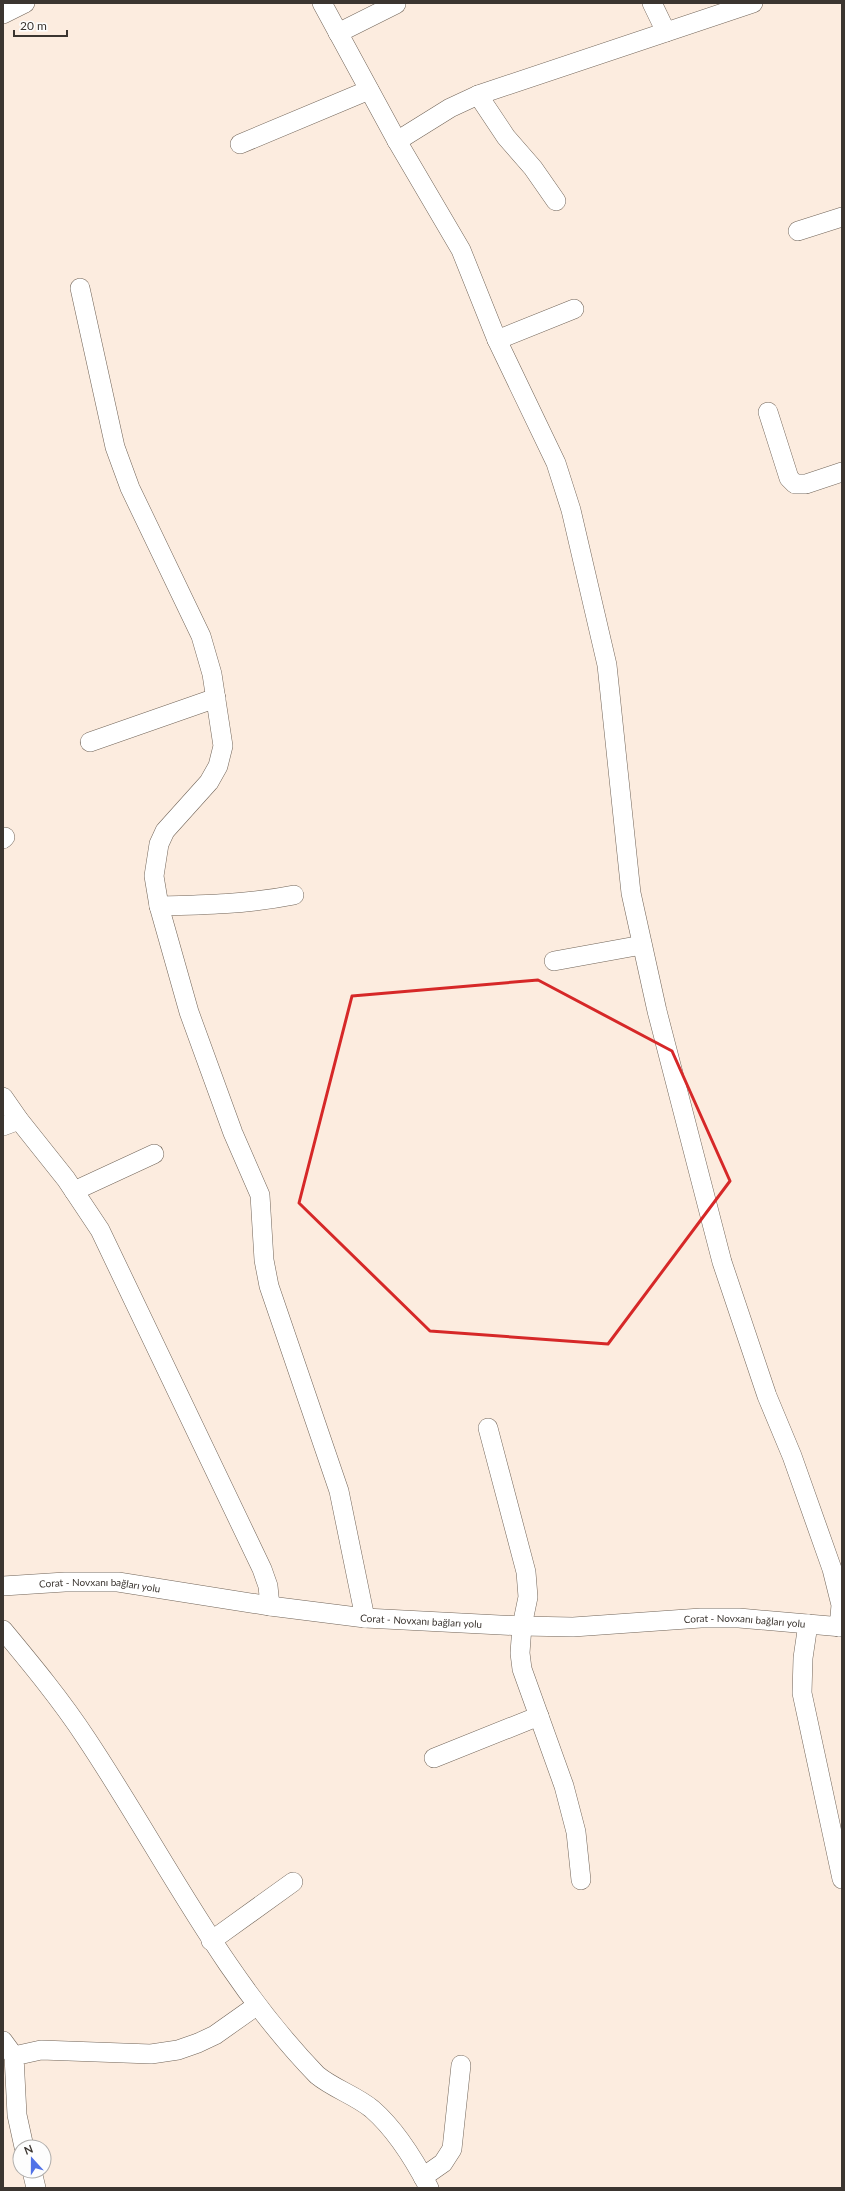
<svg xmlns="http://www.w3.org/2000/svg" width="845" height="2191" font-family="Lato,sans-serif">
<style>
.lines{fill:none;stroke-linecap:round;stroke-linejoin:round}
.minor-casing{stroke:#716458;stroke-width:20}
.minor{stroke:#fff;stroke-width:19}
.marked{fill:none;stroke:#d62828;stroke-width:3;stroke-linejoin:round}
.labels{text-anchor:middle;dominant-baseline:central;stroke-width:4;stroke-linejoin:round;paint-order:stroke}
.street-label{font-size:10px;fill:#3b3530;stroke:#fdfdfd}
</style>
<rect width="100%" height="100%" fill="#fcecdf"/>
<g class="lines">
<g class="minor-casing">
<g id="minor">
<path d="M 322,3 L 397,141 L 461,250 L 497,340 L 556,463 L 571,510 L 607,665 L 631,893 L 657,1011 L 722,1262 L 767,1396 L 792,1456 L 832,1569 L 841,1605 L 839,1627"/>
<path d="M 652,3 L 666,32"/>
<path d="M 3,14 L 25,3"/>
<path d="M 338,33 L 396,4"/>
<path d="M 478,95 L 506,137 L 533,168 L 556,201"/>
<path d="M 397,141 L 450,108 L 478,95 L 753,3"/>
<path d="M 240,144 L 369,90"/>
<path d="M 798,231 L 842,217"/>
<path d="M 80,288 L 115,447 L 130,488 L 201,636 L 212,674 L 223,746 L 218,766 L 209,782 L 165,831 L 159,844 L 154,876 L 159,906 L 189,1012 L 233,1133 L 260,1195 L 264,1260 L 269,1286 L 339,1491 L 365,1618"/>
<path d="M 497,340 L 574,309"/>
<path d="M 768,412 L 789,478 L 795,484 L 806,484 L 842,472"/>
<path d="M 90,742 L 216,698"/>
<path d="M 3,839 L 5,837"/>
<path d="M 159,906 C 205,905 249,904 294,895"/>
<path d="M 554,961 L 642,945"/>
<path d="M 3,1097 L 19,1120 L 66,1179 L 100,1230 L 262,1569 L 268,1586 L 270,1606"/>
<path d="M 3,1126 L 19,1120"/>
<path d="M 74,1191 L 154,1154"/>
<path d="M 488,1428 L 526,1572 L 528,1597 L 522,1626 L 520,1653 L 522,1669 L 564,1786 L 576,1832 L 581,1880"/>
<path id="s1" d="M 3,1586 L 65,1582 L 118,1582 L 270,1606 L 365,1618 L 522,1626 L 573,1627 L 701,1618 L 739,1618 L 842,1627"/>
<path d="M 808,1624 L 803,1658 L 802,1693 L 842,1879"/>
<path d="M 3,1630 C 32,1665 61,1700 86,1738 C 162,1852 221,1976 317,2075 C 334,2089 355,2095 372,2109 C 395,2129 415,2161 429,2188"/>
<path d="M 434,1758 L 539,1716"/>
<path d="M 211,1941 L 293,1882"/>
<path d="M 3,2041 L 14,2056"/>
<path d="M 24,2147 L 17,2115 L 14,2056 L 41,2050 L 151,2054 L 178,2050 L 198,2043 L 215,2035 L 256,2006"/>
<path d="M 32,2171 L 36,2188"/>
<path d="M 423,2177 L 443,2163 L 452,2149 L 461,2065"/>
</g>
</g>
<use href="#minor" class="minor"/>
</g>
<path class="marked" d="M 538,980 L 672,1051 L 730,1181 L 608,1344 L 430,1331 L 299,1203 L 352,996 Z"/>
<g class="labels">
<g class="street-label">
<text stroke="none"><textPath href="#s1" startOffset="97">Corat - Novxanı bağları yolu</textPath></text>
<text stroke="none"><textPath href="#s1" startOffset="421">Corat - Novxanı bağları yolu</textPath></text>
<text stroke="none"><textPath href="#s1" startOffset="745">Corat - Novxanı bağları yolu</textPath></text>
</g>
</g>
<rect width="845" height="2191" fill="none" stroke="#3b3530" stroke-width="8"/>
<g transform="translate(32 2159) rotate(339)"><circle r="19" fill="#fdfdfd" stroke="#afadab"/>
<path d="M0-3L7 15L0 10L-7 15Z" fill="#5172e7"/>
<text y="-6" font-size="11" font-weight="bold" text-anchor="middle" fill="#3b3530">N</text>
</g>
<path d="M14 30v6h53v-6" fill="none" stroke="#3b3530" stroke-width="2"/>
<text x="20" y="30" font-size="12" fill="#3b3530" stroke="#fdfdfd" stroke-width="3" paint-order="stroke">20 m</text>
</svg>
